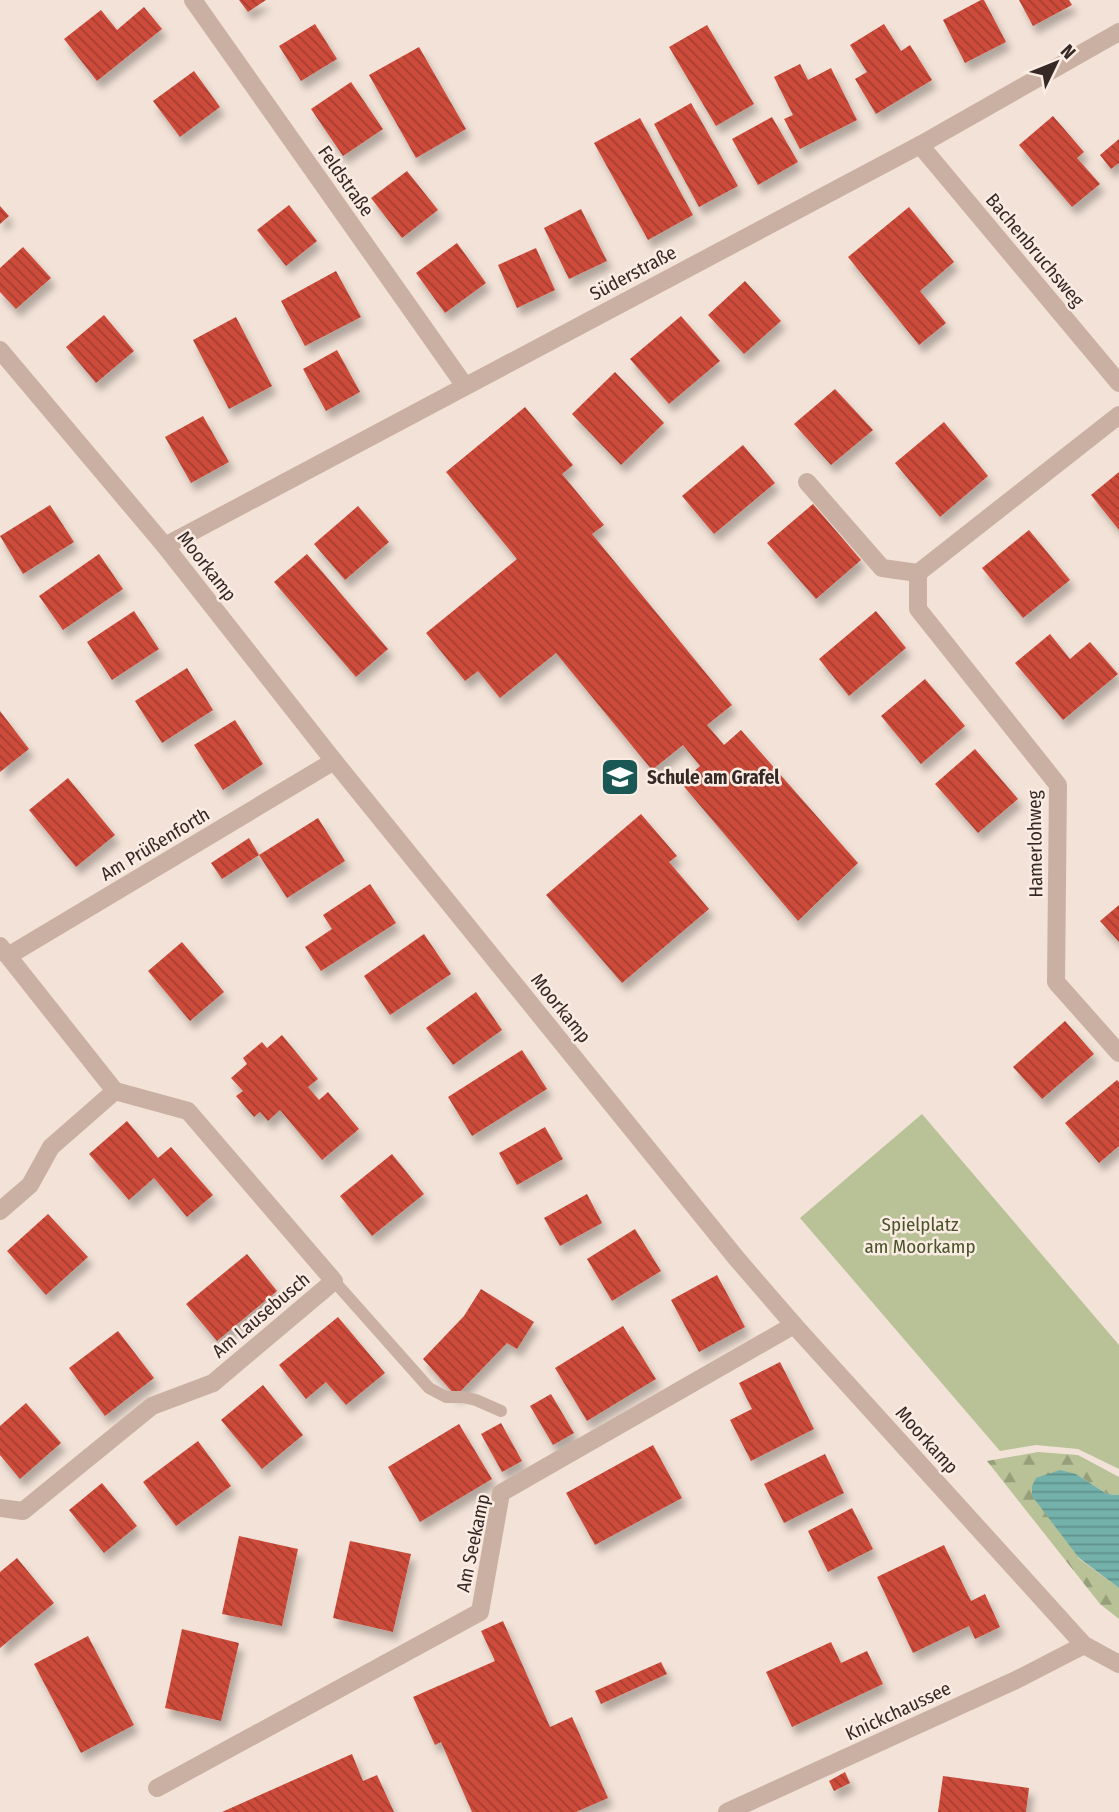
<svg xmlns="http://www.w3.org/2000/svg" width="1119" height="1812" font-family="'Fira Sans Condensed',sans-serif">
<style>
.forest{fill:url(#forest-firs)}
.park{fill:#b8c296}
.water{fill:url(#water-rules)}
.building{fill:url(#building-back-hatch);filter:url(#shadow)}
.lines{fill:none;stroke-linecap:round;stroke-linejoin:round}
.lane{stroke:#cab0a2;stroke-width:12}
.street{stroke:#cab0a2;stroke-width:18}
.labels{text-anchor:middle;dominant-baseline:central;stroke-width:5;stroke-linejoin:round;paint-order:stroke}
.street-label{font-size:19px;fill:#352825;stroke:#faece3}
.poi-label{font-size:19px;font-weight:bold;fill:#352825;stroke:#faece3;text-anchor:start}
.park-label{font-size:19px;fill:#495428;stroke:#faece3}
</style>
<defs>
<pattern id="forest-firs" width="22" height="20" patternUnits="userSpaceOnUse" patternTransform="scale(1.75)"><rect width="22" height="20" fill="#b8c296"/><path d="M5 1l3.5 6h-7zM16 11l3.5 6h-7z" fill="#969e7a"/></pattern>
<pattern id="water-rules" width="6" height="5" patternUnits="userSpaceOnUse" patternTransform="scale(1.75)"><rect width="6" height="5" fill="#74b1ab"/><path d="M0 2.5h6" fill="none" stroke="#60908b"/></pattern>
<pattern id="building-back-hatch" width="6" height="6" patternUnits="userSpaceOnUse" patternTransform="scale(1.75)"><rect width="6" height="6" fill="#cd4b3a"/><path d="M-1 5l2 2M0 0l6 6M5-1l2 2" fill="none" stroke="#a73e31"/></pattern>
<filter id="shadow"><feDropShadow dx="4.5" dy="8" stdDeviation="3.5" flood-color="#0004"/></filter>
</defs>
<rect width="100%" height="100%" fill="#f2e2d7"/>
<path class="forest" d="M 1038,1452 L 1078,1455 L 1119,1477 L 1119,1495 L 1107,1494 L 1076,1474 L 1078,1558 L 1119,1588 L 1119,1619 L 1100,1604 L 987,1461 Z"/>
<path class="park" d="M 922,1114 L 1119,1345 L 1119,1469 L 1078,1449 L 1036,1445 L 1000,1451 L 800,1218 Z"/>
<path class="water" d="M 1060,1470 L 1076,1474 L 1107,1494 L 1119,1495 L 1119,1588 L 1079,1558 L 1032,1496 L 1032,1486 L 1036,1478 Z"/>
<g class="building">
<path d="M 239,0 L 266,0 L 248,12 Z"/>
<path d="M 981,0 L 984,0 L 1006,42 L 965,63 L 943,20 Z"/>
<path d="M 1019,0 L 1069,0 L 1072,5 L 1033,26 Z"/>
<path d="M 144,7 L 162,29 L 97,81 L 64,39 L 101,10 L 117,30 Z"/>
<path d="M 315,24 L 337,59 L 301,81 L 279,46 Z"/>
<path d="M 884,24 L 901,51 L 910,45 L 932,80 L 876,114 L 855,79 L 867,72 L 850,45 Z"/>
<path d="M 707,25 L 754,104 L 716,126 L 669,47 Z"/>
<path d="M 419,47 L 466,129 L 416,158 L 369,75 Z"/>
<path d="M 800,64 L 808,80 L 831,68 L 857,120 L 800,149 L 784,119 L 793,115 L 774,77 Z"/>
<path d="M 194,71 L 220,107 L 180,137 L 153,101 Z"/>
<path d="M 351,82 L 383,129 L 343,156 L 311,109 Z"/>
<path d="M 691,103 L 738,186 L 699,207 L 654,124 Z"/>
<path d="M 1053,116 L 1084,152 L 1077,158 L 1100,184 L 1072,207 L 1019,145 Z"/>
<path d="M 772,117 L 798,162 L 758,185 L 732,139 Z"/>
<path d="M 640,118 L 693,215 L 648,240 L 594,143 Z"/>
<path d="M 1119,139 L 1119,163 L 1111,169 L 1100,155 Z"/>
<path d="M 407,171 L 438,210 L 402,238 L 371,198 Z"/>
<path d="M 289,205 L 317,241 L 286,266 L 257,230 Z"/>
<path d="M 0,206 L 9,216 L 0,224 Z"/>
<path d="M 909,207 L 954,262 L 920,291 L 946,323 L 919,345 L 848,257 Z"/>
<path d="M 581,209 L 607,261 L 569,279 L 544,228 Z"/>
<path d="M 457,243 L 486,283 L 445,313 L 416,273 Z"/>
<path d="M 23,247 L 51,278 L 16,309 L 0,292 L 0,268 Z"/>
<path d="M 536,248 L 555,290 L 517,308 L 498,265 Z"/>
<path d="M 336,271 L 361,317 L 305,346 L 281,301 Z"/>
<path d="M 745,281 L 781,321 L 744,354 L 708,315 Z"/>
<path d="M 104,315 L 134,351 L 96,383 L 66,347 Z"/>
<path d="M 681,316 L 720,361 L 669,404 L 630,359 Z"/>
<path d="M 236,317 L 272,386 L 229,409 L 193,340 Z"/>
<path d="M 337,350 L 360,392 L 326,411 L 303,369 Z"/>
<path d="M 615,372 L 664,423 L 621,465 L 572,414 Z"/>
<path d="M 835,389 L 873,430 L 831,465 L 794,424 Z"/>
<path d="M 525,407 L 573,465 L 562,474 L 604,525 L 592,534 L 732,705 L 707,725 L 724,745 L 741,730 L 858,863 L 798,921 L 681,783 L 700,766 L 683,745 L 652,770 L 556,653 L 500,698 L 478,671 L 465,681 L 426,633 L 517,559 L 446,472 Z"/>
<path d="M 203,416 L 229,462 L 191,483 L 165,437 Z"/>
<path d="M 944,422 L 988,476 L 940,517 L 895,463 Z"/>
<path d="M 743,445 L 775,483 L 714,534 L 682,496 Z"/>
<path d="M 1119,472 L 1119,530 L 1091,495 Z"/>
<path d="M 813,504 L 861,560 L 816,599 L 767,543 Z"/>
<path d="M 50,505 L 74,542 L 23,574 L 0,536 Z"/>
<path d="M 358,506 L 389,542 L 345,580 L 314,544 Z"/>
<path d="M 1029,530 L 1070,580 L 1023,618 L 982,568 Z"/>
<path d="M 99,554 L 123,589 L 63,630 L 39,596 Z"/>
<path d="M 307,554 L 388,649 L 356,677 L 274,582 Z"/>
<path d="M 134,611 L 159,649 L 112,680 L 87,642 Z"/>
<path d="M 876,611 L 906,648 L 849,696 L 819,659 Z"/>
<path d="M 1050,634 L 1070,659 L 1090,642 L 1118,674 L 1063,720 L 1015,663 Z"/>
<path d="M 187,668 L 213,710 L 162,743 L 135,701 Z"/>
<path d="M 925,679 L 965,726 L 921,764 L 881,716 Z"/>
<path d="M 0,711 L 29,749 L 0,772 Z"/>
<path d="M 235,720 L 263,764 L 223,790 L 194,745 Z"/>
<path d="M 975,749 L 1018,799 L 978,833 L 935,784 Z"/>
<path d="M 68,778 L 115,835 L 76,867 L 29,810 Z"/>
<path d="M 641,814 L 677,856 L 669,862 L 709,909 L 622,983 L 546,895 Z"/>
<path d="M 318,818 L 345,861 L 287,898 L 259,855 Z"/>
<path d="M 249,838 L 259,855 L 222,879 L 211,863 Z"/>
<path d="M 370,884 L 396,923 L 321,971 L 305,947 L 332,929 L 323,915 Z"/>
<path d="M 1119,905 L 1119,942 L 1100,921 Z"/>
<path d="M 424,934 L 451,974 L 390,1015 L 364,976 Z"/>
<path d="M 182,942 L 224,992 L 190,1021 L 148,971 Z"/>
<path d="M 476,992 L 502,1030 L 453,1065 L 426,1028 Z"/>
<path d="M 1065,1021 L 1094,1054 L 1042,1099 L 1013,1067 Z"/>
<path d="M 282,1035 L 318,1079 L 308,1087 L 319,1100 L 328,1092 L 359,1129 L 322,1160 L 280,1110 L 268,1121 L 260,1112 L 254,1117 L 236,1096 L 243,1091 L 231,1078 L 247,1064 L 243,1058 L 262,1042 L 267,1048 Z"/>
<path d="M 522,1050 L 547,1089 L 472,1136 L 448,1097 Z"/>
<path d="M 1117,1080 L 1119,1082 L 1119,1146 L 1099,1163 L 1065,1123 Z"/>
<path d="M 127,1121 L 158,1158 L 171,1147 L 213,1195 L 187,1217 L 154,1178 L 129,1200 L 89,1154 Z"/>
<path d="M 545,1127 L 563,1159 L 517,1185 L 499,1153 Z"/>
<path d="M 392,1154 L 424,1194 L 372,1236 L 340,1196 Z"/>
<path d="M 587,1194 L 602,1223 L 560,1246 L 544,1218 Z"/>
<path d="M 48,1214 L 88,1257 L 46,1295 L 7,1251 Z"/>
<path d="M 635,1229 L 661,1271 L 612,1301 L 587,1259 Z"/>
<path d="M 247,1254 L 277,1291 L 217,1341 L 186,1304 Z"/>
<path d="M 717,1275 L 745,1327 L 699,1352 L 671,1300 Z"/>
<path d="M 481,1289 L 534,1322 L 517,1349 L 507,1343 L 456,1396 L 423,1359 L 464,1316 Z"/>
<path d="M 338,1317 L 385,1373 L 346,1405 L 326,1382 L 306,1399 L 279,1365 Z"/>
<path d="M 623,1326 L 656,1379 L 587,1421 L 555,1368 Z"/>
<path d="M 118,1331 L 154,1378 L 105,1416 L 69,1368 Z"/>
<path d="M 780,1362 L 814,1429 L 751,1461 L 730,1420 L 752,1409 L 739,1383 Z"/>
<path d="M 263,1385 L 303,1435 L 262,1469 L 221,1420 Z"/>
<path d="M 551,1394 L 574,1433 L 553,1445 L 530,1406 Z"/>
<path d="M 26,1403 L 61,1443 L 20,1479 L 0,1455 L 0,1426 Z"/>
<path d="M 501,1423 L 522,1461 L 502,1472 L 481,1434 Z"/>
<path d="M 459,1424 L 492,1479 L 420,1522 L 388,1467 Z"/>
<path d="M 198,1441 L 231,1486 L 176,1526 L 143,1482 Z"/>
<path d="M 653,1445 L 682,1498 L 595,1545 L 566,1493 Z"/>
<path d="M 825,1454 L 844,1493 L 784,1523 L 764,1484 Z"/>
<path d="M 102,1483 L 137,1526 L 104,1553 L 69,1510 Z"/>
<path d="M 852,1508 L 873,1549 L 828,1572 L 808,1531 Z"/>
<path d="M 239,1536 L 298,1549 L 282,1626 L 222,1614 Z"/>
<path d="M 350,1541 L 411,1554 L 393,1632 L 333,1618 Z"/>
<path d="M 944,1545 L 971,1601 L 985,1594 L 1000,1627 L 975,1639 L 969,1626 L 913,1653 L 877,1577 Z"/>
<path d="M 17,1558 L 54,1603 L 0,1648 L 0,1572 Z"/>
<path d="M 503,1621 L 550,1727 L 572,1717 L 608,1798 L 576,1812 L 472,1812 L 441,1742 L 435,1745 L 413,1697 L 495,1661 L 481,1631 Z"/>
<path d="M 182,1629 L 239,1643 L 221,1721 L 165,1708 Z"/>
<path d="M 88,1636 L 134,1725 L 81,1753 L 34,1664 Z"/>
<path d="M 831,1642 L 841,1663 L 867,1651 L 883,1684 L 792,1727 L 766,1672 Z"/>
<path d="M 661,1662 L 667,1674 L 601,1704 L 595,1691 Z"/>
<path d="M 352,1754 L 363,1781 L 377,1775 L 394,1812 L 222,1812 Z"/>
<path d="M 845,1772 L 850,1783 L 834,1791 L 829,1781 Z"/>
<path d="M 943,1776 L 1029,1788 L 1026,1812 L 938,1812 Z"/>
</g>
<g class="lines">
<path class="lane" d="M 334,1281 L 429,1388 L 446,1397 L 463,1397 L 476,1400 L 501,1411"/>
<g class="street">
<path d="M 193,0 L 465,386"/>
<path d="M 920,145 L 1119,383"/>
<path d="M 0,350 L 165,546 L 334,761 L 737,1259 L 794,1325 L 1084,1645 L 1119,1664"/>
<path d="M 807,482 L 882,568 L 918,573 L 918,609 L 1058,785 L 1056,982 L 1119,1053"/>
<path d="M 165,546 L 920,145 L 1119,32"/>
<path d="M 918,573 L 1119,415"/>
<path d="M 0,946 L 8,956 L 334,761"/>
<path d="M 0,1211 L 30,1185 L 51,1147 L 115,1091"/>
<path d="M 0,1508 L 23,1511 L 152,1406 L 213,1383 L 334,1281 L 188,1111 L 115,1091 L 8,956"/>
<path d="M 157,1788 L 480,1612 L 501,1493 L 794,1325"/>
<path d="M 727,1812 L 1016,1680 L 1084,1645"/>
</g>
</g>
<defs>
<g id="school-square" transform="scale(2.0125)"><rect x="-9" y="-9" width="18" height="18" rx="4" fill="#195854" stroke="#faece3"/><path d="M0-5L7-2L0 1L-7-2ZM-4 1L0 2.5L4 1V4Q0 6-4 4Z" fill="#fff"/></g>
</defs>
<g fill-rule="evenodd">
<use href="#school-square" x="620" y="777"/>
</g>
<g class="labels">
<g class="street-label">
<text transform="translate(346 181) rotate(55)">Feldstraße</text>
<text transform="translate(1035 250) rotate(50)">Bachenbruchsweg</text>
<text transform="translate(633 273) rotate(-28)">Süderstraße</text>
<text transform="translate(207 566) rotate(52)">Moorkamp</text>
<text transform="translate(155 844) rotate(-31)">Am Prüßenforth</text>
<text transform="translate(1035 844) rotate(-91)">Hamerlohweg</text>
<text transform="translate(561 1008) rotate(51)">Moorkamp</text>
<text transform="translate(261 1315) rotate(-40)">Am Lausebusch</text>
<text transform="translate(927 1440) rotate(48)">Moorkamp</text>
<text transform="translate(473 1543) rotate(-78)">Am Seekamp</text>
<text transform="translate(898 1711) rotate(-25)">Knickchaussee</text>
</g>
<g class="poi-label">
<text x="647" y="777">Schule am Grafel</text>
</g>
<g class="park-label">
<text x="920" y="1224">Spielplatz<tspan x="920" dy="22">am Moorkamp</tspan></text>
</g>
</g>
<g transform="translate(1056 63) rotate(47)" stroke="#faece3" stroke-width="5" paint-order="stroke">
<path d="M0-5L12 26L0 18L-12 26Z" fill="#352825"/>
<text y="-10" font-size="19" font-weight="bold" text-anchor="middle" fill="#352825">N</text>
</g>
</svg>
